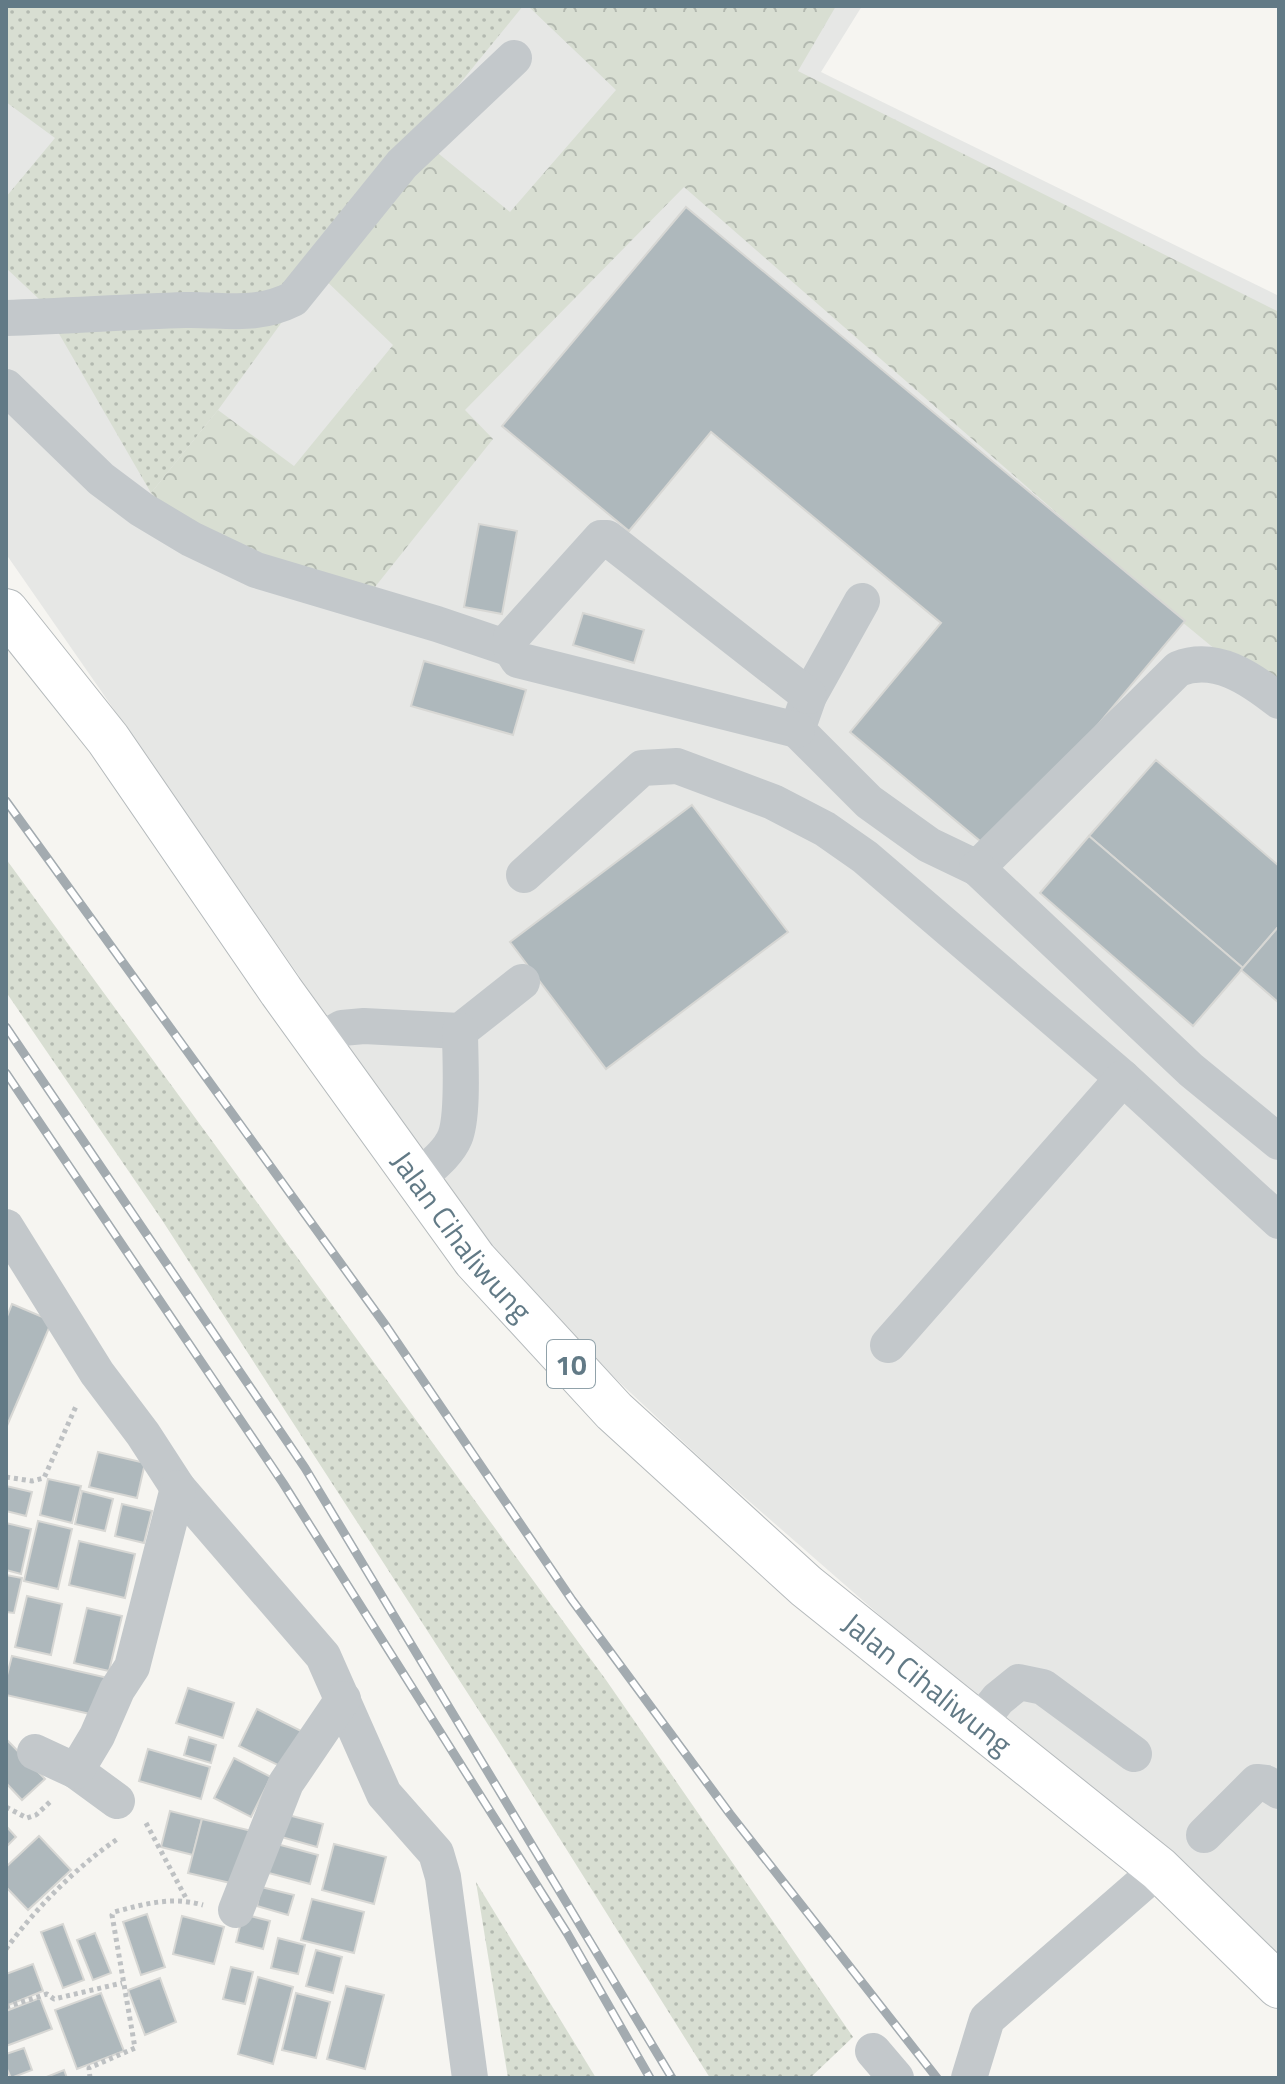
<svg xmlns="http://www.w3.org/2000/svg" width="1285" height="2084" font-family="'Titillium Web',sans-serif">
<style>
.built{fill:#e6e7e5}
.grass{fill:url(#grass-dots)}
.forest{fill:url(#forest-crowns)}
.building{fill:#aeb8bc;stroke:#d7d7d4;stroke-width:2}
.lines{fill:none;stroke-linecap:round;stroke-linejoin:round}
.highway-casing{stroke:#b5babc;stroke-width:46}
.path{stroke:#bec1c3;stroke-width:5;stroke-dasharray:4 4;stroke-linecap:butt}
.minor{stroke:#c3c8cb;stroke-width:36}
.highway{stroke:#fff;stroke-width:44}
.rail-casing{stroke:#a3abb0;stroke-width:9}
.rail{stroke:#fff;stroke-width:6;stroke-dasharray:18;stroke-linecap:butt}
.labels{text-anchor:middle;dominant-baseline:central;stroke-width:8;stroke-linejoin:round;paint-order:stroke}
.shield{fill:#fff;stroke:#91a2aa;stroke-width:2}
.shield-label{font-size:28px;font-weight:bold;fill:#627a86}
.street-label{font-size:30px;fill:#627a86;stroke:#fff}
</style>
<defs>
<pattern id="grass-dots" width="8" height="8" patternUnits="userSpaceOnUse" patternTransform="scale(2)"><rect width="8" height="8" fill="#d8ded2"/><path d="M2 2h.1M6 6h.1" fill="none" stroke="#b3b9b0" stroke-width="1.8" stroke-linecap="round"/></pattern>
<pattern id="forest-crowns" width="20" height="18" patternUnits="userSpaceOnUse" patternTransform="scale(2)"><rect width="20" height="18" fill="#d8ded2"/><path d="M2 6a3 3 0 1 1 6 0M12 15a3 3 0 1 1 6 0" fill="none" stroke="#b3b9b0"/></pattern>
</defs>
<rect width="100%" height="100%" fill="#f6f5f1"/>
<path class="built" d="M 6,6 L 862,6 L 821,72 L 1279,296 L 1279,1964 L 710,1467 L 510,1280 L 6,554 Z"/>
<g class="grass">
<path d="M 6,6 L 523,6 L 417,136 L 218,410 L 151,493 L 39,299 L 6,268 L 6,197 L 55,138 L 6,102 Z"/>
<path d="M 6,859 L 606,1680 L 853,2037 L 810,2078 L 710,2078 L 496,1737 L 162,1220 L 6,992 Z"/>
<path d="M 476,1882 L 596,2078 L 508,2078 Z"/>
</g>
<path class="forest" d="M 528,6 L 836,6 L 798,71 L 1279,312 L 1279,702 L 1170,612 L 684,187 L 465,410 L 493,439 L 367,597 L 190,542 L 151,493 L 218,410 L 294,466 L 393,345 L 317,272 L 417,136 L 510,212 L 616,90 Z"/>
<g class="building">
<path d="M 686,207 L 1185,621 L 992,851 L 850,732 L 941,623 L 711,432 L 629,531 L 502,426 Z"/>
<path d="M 479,524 L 517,531 L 502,614 L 464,607 Z"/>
<path d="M 583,613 L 644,630 L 634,663 L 573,645 Z"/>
<path d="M 424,661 L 526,690 L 513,735 L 411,706 Z"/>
<path d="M 1156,760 L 1279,866 L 1279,926 L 1243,968 L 1089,836 Z"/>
<path d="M 692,805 L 788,932 L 606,1069 L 510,942 Z"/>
<path d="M 1089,836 L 1243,968 L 1193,1026 L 1040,893 Z"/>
<path d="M 1279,926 L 1279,1003 L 1241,970 Z"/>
<path d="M 12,1304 L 52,1321 L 6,1428 L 6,1319 Z"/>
<path d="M 98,1452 L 145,1463 L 137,1498 L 89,1487 Z"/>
<path d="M 48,1479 L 81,1486 L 72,1523 L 40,1515 Z"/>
<path d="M 6,1486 L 32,1492 L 26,1516 L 6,1511 Z"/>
<path d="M 82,1491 L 113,1499 L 105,1531 L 75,1524 Z"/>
<path d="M 122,1504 L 152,1511 L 144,1543 L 115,1536 Z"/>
<path d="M 38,1521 L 72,1529 L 58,1589 L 24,1581 Z"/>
<path d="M 6,1523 L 31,1529 L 21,1574 L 6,1570 Z"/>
<path d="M 79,1541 L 135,1554 L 125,1598 L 69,1585 Z"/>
<path d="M 6,1575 L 22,1578 L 14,1613 L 6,1612 Z"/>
<path d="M 27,1596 L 62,1604 L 51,1655 L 15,1647 Z"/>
<path d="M 87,1608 L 122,1616 L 109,1671 L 74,1663 Z"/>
<path d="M 12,1656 L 108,1678 L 99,1716 L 6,1695 L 6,1679 Z"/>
<path d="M 188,1688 L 234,1703 L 223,1738 L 176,1723 Z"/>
<path d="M 257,1709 L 307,1734 L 288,1770 L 239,1746 Z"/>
<path d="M 189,1737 L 216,1745 L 211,1763 L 184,1755 Z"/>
<path d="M 6,1739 L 45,1779 L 22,1800 L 6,1783 Z"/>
<path d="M 148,1749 L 210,1767 L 201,1799 L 139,1781 Z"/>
<path d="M 234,1758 L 271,1777 L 251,1817 L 214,1798 Z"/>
<path d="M 170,1811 L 202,1819 L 193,1855 L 161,1847 Z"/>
<path d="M 284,1814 L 323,1824 L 317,1847 L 278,1836 Z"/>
<path d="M 202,1819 L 256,1832 L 243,1886 L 188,1873 Z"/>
<path d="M 6,1826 L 16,1837 L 6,1847 Z"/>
<path d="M 39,1836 L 71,1870 L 28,1910 L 6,1887 L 6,1867 Z"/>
<path d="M 273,1843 L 318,1855 L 310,1884 L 265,1872 Z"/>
<path d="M 334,1844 L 386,1857 L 374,1904 L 322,1890 Z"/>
<path d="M 261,1887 L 294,1895 L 288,1915 L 257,1906 Z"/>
<path d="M 312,1899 L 364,1912 L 354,1953 L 301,1940 Z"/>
<path d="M 147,1914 L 165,1967 L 141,1975 L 123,1922 Z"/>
<path d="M 243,1914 L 270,1921 L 263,1949 L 236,1942 Z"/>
<path d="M 182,1916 L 224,1927 L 214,1964 L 173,1954 Z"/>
<path d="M 63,1924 L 84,1980 L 63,1988 L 41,1932 Z"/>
<path d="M 95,1933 L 111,1973 L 93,1980 L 77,1940 Z"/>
<path d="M 278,1938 L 305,1945 L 298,1974 L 271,1968 Z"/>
<path d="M 316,1950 L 342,1957 L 333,1993 L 306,1986 Z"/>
<path d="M 33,1964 L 43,1991 L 6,2006 L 6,1974 Z"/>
<path d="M 231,1967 L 253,1972 L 245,2004 L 223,1999 Z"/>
<path d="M 258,1977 L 293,1987 L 273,2064 L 238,2054 Z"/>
<path d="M 160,1978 L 176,2022 L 145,2035 L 128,1990 Z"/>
<path d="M 346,1986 L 384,1995 L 365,2069 L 327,2059 Z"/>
<path d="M 101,1993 L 124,2051 L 77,2069 L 55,2010 Z"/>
<path d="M 296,1993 L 330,2002 L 316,2058 L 282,2050 Z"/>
<path d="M 40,1998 L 52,2029 L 6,2046 L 6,2011 Z"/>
<path d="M 24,2048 L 32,2070 L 11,2078 L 6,2067 L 6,2054 Z"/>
<path d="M 64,2070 L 67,2078 L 44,2078 Z"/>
</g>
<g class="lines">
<g class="highway-casing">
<g id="highway">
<path id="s1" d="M 6,611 L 108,739 L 281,991 L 475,1260 L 614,1411 L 806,1586 L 1159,1869 L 1279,1986"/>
</g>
</g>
<g class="path">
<path d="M 6,1477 L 32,1481 L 44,1478 L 77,1404"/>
<path d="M 6,1807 L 27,1818 L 36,1815 L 52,1800"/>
<path d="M 146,1823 L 187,1900"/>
<path d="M 6,1949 C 35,1909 78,1865 119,1838"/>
<path d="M 6,2007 L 47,1994 L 54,1999 L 122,1983"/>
<path d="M 90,2078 L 89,2068 L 135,2048 L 112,1915 L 114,1912 C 145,1904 171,1896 203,1905"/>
</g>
<g class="minor">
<path d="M 6,318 C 66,316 125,312 185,310 C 225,309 255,318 293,299 L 402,164 L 514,58"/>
<path d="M 6,387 L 101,479 L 141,509 L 191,539 L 256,570 L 437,624 L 511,649"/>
<path d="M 862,601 L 809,696 L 797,730 L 869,802 L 929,845 L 977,868 L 1178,669 C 1215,654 1250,678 1279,701"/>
<path d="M 797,730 L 518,660 L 511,649 L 511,638 L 601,538 L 607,538 L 809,696"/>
<path d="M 977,868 L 1191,1070 L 1279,1142"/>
<path d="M 524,875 L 642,768 L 677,766 L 773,802 L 825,829 L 865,857 L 1123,1078 L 1279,1221"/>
<path d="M 319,1041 L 342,1028 L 364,1026 L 460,1031 L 522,982"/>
<path d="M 417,1179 C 430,1167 448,1154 455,1137 C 464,1114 460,1057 460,1031"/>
<path d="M 6,1227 L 97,1373 L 143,1434 L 178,1488 L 323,1656 L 384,1794 L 436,1853 L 443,1877 L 470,2078"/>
<path d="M 888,1345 L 1123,1078"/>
<path d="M 978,1724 L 998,1699 L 1019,1682 L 1043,1687 L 1134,1754"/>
<path d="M 35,1752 L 76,1771 L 117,1801"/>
<path d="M 76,1771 L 97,1736 L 117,1690 L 132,1667 L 178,1488"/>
<path d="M 1204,1835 L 1257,1782 L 1266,1783 L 1279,1791"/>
<path d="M 236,1910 L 286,1783 L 343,1699"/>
<path d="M 873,2051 L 896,2078"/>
<path d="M 969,2078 L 987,2019 L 1159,1869"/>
</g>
<use href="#highway" class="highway"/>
<g class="rail-casing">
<g id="rail">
<path d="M 6,801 L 386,1326 L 572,1600 L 730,1814 L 937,2078"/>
<path d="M 6,1027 L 305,1468 L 672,2078"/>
<path d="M 6,1073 L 283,1483 L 567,1933 L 650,2078"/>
</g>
</g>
<use href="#rail" class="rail"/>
</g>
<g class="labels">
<rect class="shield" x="547" y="1340" width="48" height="48" rx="6"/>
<g class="shield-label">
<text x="571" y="1364">10</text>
</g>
<g class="street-label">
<text stroke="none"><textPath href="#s1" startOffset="774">Jalan Cihaliwung</textPath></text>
<text stroke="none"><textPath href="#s1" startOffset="1422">Jalan Cihaliwung</textPath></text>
</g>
</g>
<rect width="1285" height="2084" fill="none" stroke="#627a86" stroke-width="16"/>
</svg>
